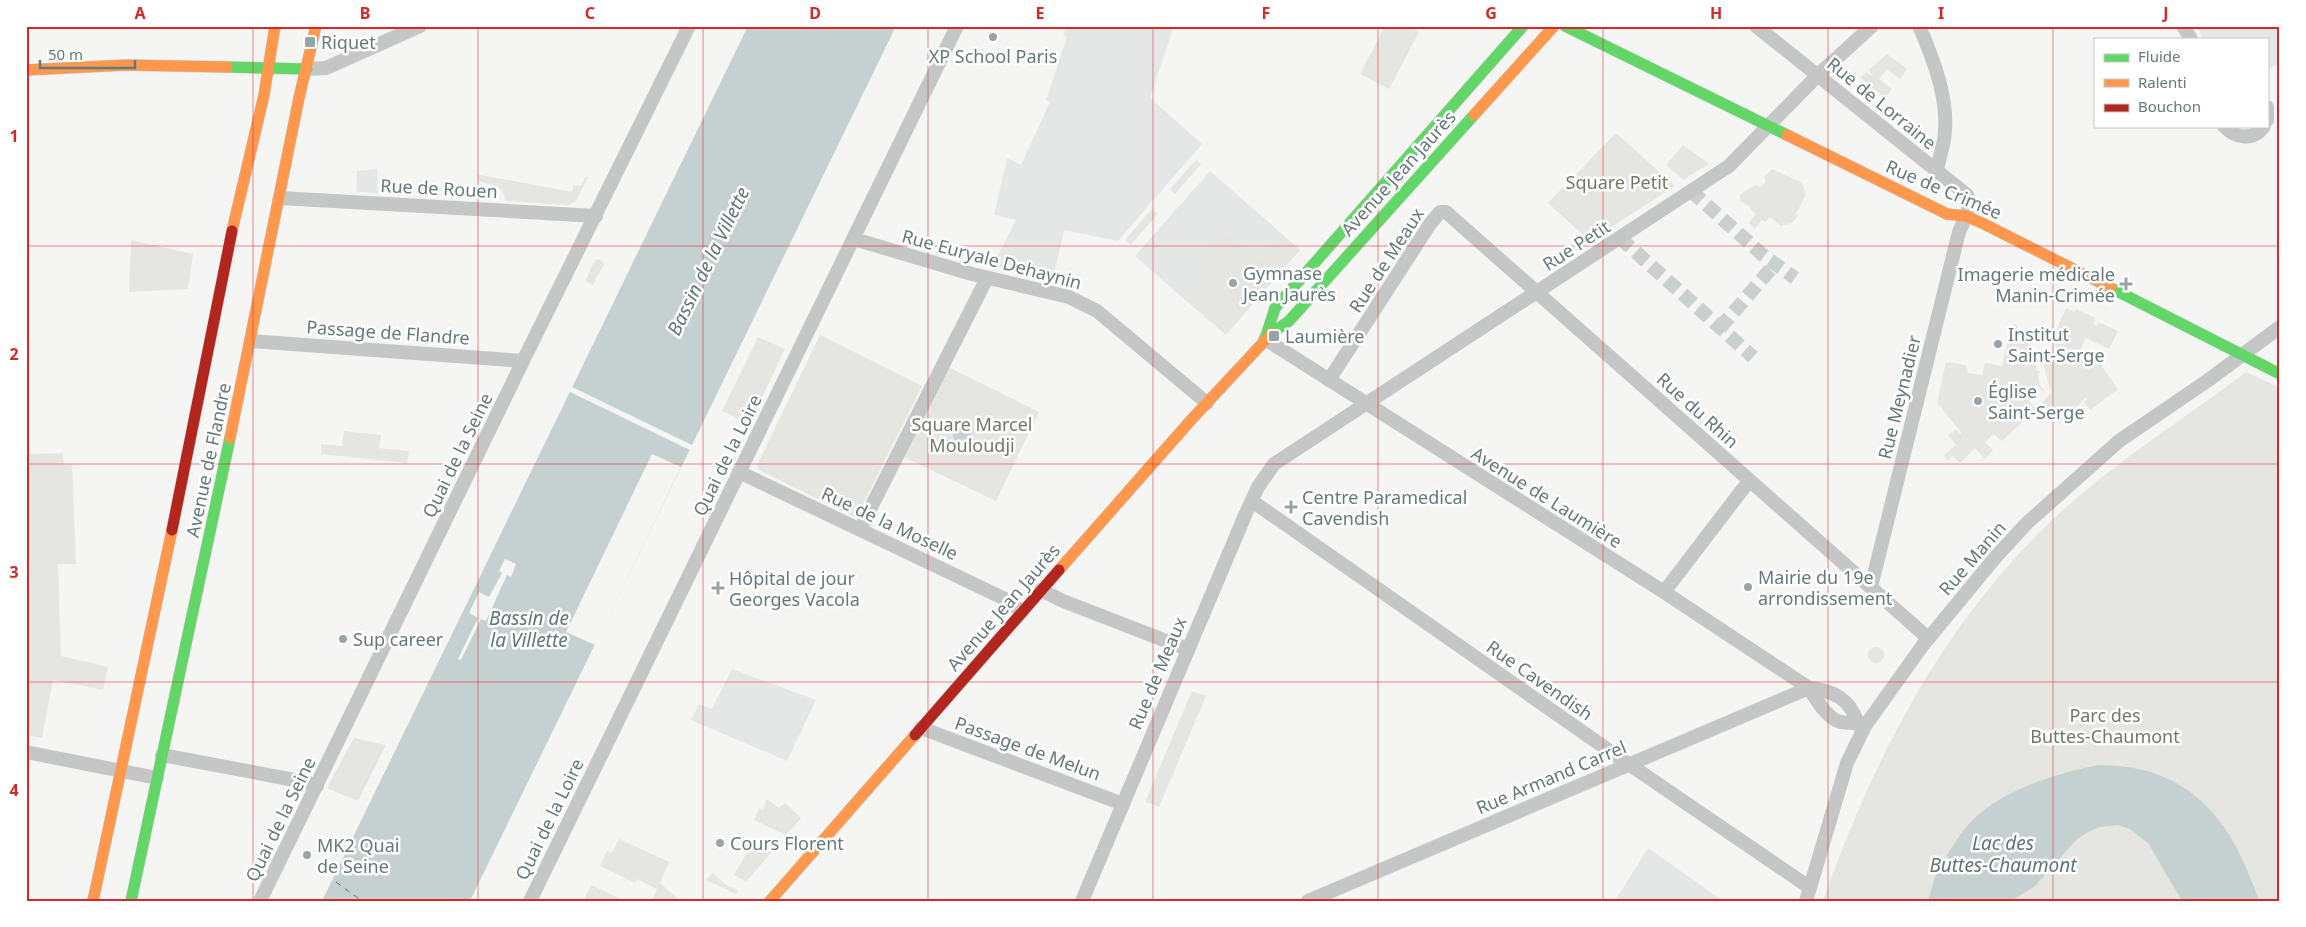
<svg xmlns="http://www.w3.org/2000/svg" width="2306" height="927" font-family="'Noto Sans',sans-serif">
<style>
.built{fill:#e5e6e6}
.green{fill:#e5e6e2}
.water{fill:#c5d1d0}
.pier{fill:#f5f5f4}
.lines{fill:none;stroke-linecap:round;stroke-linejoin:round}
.stream{stroke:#c5d1d0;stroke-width:4}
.ferry{stroke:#607675;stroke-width:1;stroke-dasharray:6 5;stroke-linecap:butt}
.street-tunnel{stroke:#cad0d0;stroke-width:14;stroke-dasharray:14 7;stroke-linecap:butt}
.fast-casing{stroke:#d0d1d1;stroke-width:12}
.slow-casing{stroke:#d0d1d1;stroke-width:12}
.jam-casing{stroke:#d0d1d1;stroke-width:12}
.street{stroke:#c5c6c6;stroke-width:14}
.fast{stroke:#63d668;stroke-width:11}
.slow{stroke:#ff974d;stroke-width:11}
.jam{stroke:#b3261e;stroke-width:11}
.grid{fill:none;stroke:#d62828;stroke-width:1;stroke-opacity:0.55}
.poi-dot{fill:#97a4a5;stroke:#fff;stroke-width:2}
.labels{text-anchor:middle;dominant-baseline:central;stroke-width:5;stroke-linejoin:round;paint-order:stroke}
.poi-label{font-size:18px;fill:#65797b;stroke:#fff;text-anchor:start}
.street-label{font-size:18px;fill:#65797b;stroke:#fff}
.park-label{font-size:18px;fill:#717967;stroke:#fff}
.water-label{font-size:19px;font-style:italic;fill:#607675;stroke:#fff}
.neatline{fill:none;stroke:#d62828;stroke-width:2}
.grid-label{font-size:16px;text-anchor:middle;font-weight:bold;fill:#d62828}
</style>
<rect width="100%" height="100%" fill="#f5f5f4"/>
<g class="built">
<path d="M 1067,26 L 1174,26 L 1150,98 L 1202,144 L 1118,241 L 1064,230 L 1053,279 L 993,265 L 1016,220 L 994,215 L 1007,158 L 1021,165 L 1050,102 L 1046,100 L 1067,37 L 1063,35 Z"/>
<path d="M 2196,26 L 2280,26 L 2280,62 L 2267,71 L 2267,39 L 2204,39 Z"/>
<path d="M 377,169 L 378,193 L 356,192 L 357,171 Z"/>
<path d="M 1210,171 L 1281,233 L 1258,259 L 1226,231 L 1221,248 L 1217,253 L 1214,251 L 1199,268 L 1201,270 L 1200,278 L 1183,298 L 1135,256 Z"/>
<path d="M 732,669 L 816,700 L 787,761 L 691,720 L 699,704 L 712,709 Z"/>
<path d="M 1648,848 L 1723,901 L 1615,901 Z"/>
</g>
<g class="green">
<path d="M 1385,26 L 1408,26 L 1419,32 L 1389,89 L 1360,74 Z"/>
<path d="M 1887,54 L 1907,69 L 1900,79 L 1887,69 L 1879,79 L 1892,89 L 1885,98 L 1860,78 L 1867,72 L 1871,76 L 1872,75 L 1869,70 Z"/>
<path d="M 1616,133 L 1675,186 L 1590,241 L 1548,203 Z"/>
<path d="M 1683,145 L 1709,164 L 1683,180 L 1666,165 Z"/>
<path d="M 1196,160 L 1201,164 L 1175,194 L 1170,189 Z"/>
<path d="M 1772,169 L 1802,183 L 1806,194 L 1796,214 L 1798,216 L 1792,223 L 1781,226 L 1770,217 L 1765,222 L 1762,220 L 1755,229 L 1749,223 L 1756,214 L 1750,209 L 1751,207 L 1740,201 L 1740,194 L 1756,185 L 1761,187 L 1766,182 L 1764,177 Z"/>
<path d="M 476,174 L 572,192 L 574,185 L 581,186 L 585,177 L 588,177 L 576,201 L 568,205 L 505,201 C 505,184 490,186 478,180 Z"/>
<path d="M 1152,209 L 1158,214 L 1131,244 L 1125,240 Z"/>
<path d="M 1226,231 L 1258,259 L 1281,233 L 1300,250 L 1226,335 L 1183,298 L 1200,278 L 1197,275 L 1201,270 L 1198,268 L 1214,251 L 1217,253 L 1221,248 L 1215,242 Z"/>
<path d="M 131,240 L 193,254 L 188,289 L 129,292 Z"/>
<path d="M 599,259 L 604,264 L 593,285 L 585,281 L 595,260 Z"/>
<path d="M 2066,308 L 2075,312 L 2076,309 L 2096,318 L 2093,324 L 2097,326 L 2099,322 L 2118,331 L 2109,349 L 2086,338 L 2078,355 L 2101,365 L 2118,389 L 2090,410 L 2084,402 L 2087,399 L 2086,397 L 2060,423 L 2041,404 L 2051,393 L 2042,359 L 2057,356 L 2055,343 L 2059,335 L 2055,333 Z"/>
<path d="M 2016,324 L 2020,332 L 2028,337 L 2037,371 L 2040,371 L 2038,375 L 2040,386 L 2044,390 L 2043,391 L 2036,385 L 2024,396 L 2036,409 L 2002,441 L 1994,434 L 1985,442 L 1993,450 L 1985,459 L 1975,448 L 1960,463 L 1953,456 L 1948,460 L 1944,455 L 1956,445 L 1948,435 L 1956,429 L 1960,434 L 1962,433 L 1937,403 L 1946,362 L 1966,365 L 1968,373 L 1982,375 L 1985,363 L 2002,366 L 2011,326 Z"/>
<path d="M 820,335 L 922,386 L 856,518 L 759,470 L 757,465 Z"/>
<path d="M 758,337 L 785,349 L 749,424 L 722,411 Z"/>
<path d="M 948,367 L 1039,412 L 996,501 L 904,457 Z"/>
<path d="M 2246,372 L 2280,388 L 2280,901 L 1823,901 C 1872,762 1939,631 2045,527 C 2106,467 2179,423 2246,372 Z"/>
<path d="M 344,431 L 381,435 L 379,448 L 409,451 L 407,463 L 321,454 L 321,444 L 342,446 Z"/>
<path d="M 63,453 L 64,465 L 72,464 L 76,564 L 58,564 L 61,656 L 108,667 L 103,690 L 53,680 L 42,738 L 26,735 L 26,454 Z"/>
<circle cx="1876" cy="655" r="8"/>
<path d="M 1192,691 L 1206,696 L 1159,807 L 1145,802 Z"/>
<path d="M 354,738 L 386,745 L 358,801 L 327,788 Z"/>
<path d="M 767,799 L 779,808 L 785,803 L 801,818 L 786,835 L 754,820 L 759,808 L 763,810 Z"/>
<path d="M 619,839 L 669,862 L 660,883 L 680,901 L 652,901 L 657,889 L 637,879 L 635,883 L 600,866 L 607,851 L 612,853 Z"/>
<path d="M 755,839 L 775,848 L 746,882 L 734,875 Z"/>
<path d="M 713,873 L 726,885 L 738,890 L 736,894 L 706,880 Z"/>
<path d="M 591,885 L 625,901 L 584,900 Z"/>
</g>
<g class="water">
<path d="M 748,26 L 896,26 L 470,901 L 322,901 Z"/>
<circle cx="962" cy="436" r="9"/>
<path d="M 2099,765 C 2190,765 2232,820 2259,901 L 2182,901 L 2148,843 L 2130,829 L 2118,825 L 2100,827 L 2088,832 L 2077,839 L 2035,886 L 2011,901 L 1928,901 L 1936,874 L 1942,862 L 1946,861 L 1949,857 L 1946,856 C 1953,846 1960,834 1968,825 C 1998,791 2056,773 2099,765 Z"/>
</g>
<g class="pier">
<path d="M 570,386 L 694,446 L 692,451 L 568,391 Z"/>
<path d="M 652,454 L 681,467 L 595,645 L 566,632 Z"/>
<path d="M 505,559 L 516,564 L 511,577 L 507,575 L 486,621 L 481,619 L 461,660 L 458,659 L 478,618 L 469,613 L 479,592 L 489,597 L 502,573 L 499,571 Z"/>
</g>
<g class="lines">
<path class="stream" d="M 2279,880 L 2280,880"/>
<path class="ferry" d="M 336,882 L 362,901"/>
<g class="street-tunnel">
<path d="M 1691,191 L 1764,256 L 1795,278"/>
<path d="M 1620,238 L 1753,357"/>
<path d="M 1720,328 L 1775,264"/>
</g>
<g class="fast-casing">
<g id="fast">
<path d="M 1565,26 L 1787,135"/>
<path d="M 227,67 L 307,69"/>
<path d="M 2111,288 L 2280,374"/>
<path d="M 1272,333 L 1289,321 L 1474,115"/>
<path d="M 1265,339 L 1275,308 L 1523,26"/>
<path d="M 131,901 L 230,438"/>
</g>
</g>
<g class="slow-casing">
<g id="slow">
<path d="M 26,70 L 126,65 L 227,67"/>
<path d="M 1474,115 L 1554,26"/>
<path d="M 1787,135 L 1947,214 L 1966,216 L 1984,224 L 2111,288"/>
<path d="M 232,231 L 264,95 L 275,26"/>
<path d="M 230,438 L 299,98 L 316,26"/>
<path d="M 1059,570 L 1191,420 L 1272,333"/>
<path d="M 93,901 L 172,530"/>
<path d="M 770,901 L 915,735"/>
</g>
</g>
<g class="jam-casing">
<g id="jam">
<path d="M 172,530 L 232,231"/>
<path d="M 915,735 L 1059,570"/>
</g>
</g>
<g class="street">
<path d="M 1756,26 L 1967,195 C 1972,207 1964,221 1959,232 L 1871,587"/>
<path d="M 1919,26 C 1934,60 1950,102 1944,140 C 1942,150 1939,160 1937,170"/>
<path d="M 2183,26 L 2191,39"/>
<path d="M 307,69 L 326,68 L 420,26"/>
<path d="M 2267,107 L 2267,120"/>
<path d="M 2224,126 C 2235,139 2254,141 2264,126"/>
<path d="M 280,198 L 596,216"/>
<path d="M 854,239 L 972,274 L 1069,297 L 1097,311 L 1207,403"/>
<path d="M 1265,339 L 1664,592 L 1809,688 C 1834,691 1849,698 1858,723"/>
<path d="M 251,341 L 523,361"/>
<path d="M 1329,380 L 1430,224 L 1440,212 L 1446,212 L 1928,638"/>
<path d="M 739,472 L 1003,598 L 1022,611"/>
<path d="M 1252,501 L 1614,754 L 1809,887"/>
<path d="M 860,529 L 987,278"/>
<path d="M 1041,590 L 1063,601 L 1187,649"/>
<path d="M 1664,592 L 1749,481"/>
<path d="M 1809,688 C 1815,698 1828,720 1841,722 C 1850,724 1856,722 1865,726"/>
<path d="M 921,728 L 1123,804"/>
<path d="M 26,752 L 157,778"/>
<path d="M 162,755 L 305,782 L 317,786"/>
<path d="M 260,901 L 523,361 L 689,26"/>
<path d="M 530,901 L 957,26"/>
<path d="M 1082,901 L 1246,513 L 1258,487 L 1274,464 L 1729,166 L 1818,75 L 1872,26"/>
<path d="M 1308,901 L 1809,688"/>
<path d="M 1806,901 L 1847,763 L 1865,726 L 1923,645 L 1994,559 L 2026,524 L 2119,441 L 2207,381 L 2280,327"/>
</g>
<use href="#fast" class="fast"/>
<use href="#slow" class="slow"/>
<use href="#jam" class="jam"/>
</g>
<path class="grid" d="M 253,26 L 253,901M 478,26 L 478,901M 703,26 L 703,901M 928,26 L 928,901M 1153,26 L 1153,901M 1378,26 L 1378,901M 1603,26 L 1603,901M 1828,26 L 1828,901M 2053,26 L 2053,901M 26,246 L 2280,246M 26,464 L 2280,464M 26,682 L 2280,682"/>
<g class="poi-dot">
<circle cx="993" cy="37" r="5"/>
<rect x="304" y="36" width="12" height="12" rx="2.5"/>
<circle cx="1233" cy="283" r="5"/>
<path d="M2123.5 276.5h5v5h5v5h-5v5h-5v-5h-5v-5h5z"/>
<rect x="1268" y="330" width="12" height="12" rx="2.5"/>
<circle cx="1998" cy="344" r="5"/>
<circle cx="1978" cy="401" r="5"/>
<path d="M1288.5 499.5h5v5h5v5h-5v5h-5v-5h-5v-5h5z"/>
<circle cx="1748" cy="587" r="5"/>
<path d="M715.5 580.5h5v5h5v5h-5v5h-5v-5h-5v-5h5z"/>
<circle cx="343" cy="639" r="5"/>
<circle cx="720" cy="843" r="5"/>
<circle cx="307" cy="855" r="5"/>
</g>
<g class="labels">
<g class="poi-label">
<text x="321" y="42">Riquet</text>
<text x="993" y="56" text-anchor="middle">XP School Paris</text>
<text x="1243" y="273">Gymnase<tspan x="1243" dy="21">Jean Jaurès</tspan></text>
<text x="2115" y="274" text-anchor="end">Imagerie médicale<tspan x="2115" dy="21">Manin-Crimée</tspan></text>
<text x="2008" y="334">Institut<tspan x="2008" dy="21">Saint-Serge</tspan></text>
<text x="1285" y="336">Laumière</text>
<text x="1988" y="391">Église<tspan x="1988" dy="21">Saint-Serge</tspan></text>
<text x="1302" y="497">Centre Paramedical<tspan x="1302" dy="21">Cavendish</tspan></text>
<text x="1758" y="577">Mairie du 19e<tspan x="1758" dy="21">arrondissement</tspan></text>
<text x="729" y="578">Hôpital de jour<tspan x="729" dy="21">Georges Vacola</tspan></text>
<text x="353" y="639">Sup career</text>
<text x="730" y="843">Cours Florent</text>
<text x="317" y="845">MK2 Quai<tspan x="317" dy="21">de Seine</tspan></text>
</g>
<g class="street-label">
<text transform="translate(1882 103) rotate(39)">Rue de Lorraine</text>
<text transform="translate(1398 173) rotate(-48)">Avenue Jean Jaurès</text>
<text transform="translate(439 188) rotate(3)">Rue de Rouen</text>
<text transform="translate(1944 189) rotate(23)">Rue de Crimée</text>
<text transform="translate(1576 245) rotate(-33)">Rue Petit</text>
<text transform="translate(992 259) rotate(15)">Rue Euryale Dehaynin</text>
<text transform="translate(1386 260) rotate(-57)">Rue de Meaux</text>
<text transform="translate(388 332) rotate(4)">Passage de Flandre</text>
<text transform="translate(1899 397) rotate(-76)">Rue Meynadier</text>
<text transform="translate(1698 410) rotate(42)">Rue du Rhin</text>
<text transform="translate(457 455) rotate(-64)">Quai de la Seine</text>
<text transform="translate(727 455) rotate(-64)">Quai de la Loire</text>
<text transform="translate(208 460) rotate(-78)">Avenue de Flandre</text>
<text transform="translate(1547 497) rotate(32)">Avenue de Laumière</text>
<text transform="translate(890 523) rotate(25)">Rue de la Moselle</text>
<text transform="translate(1972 558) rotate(-49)">Rue Manin</text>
<text transform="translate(1003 607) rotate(-49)">Avenue Jean Jaurès</text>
<text transform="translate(1157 673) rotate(-67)">Rue de Meaux</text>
<text transform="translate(1540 680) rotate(35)">Rue Cavendish</text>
<text transform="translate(1028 748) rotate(20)">Passage de Melun</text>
<text transform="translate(1551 777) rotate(-23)">Rue Armand Carrel</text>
<text transform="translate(280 819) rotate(-64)">Quai de la Seine</text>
<text transform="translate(549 819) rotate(-64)">Quai de la Loire</text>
</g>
<g class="park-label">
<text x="1617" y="182">Square Petit</text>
<text x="972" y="424">Square Marcel<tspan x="972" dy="21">Mouloudji</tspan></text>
<text x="2105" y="715">Parc des<tspan x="2105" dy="21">Buttes-Chaumont</tspan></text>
</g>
<g class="water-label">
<text transform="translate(708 261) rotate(-64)">Bassin de la Villette</text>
<text x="529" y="618">Bassin de<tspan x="529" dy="22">la Villette</tspan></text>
<text x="2003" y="843">Lac des<tspan x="2003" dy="22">Buttes-Chaumont</tspan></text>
</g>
</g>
<rect width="2306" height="927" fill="none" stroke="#ffffff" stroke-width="55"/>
<rect x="2094" y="38" width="175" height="90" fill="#ffffff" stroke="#c1c9ca"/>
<rect x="2104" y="54" width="25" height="8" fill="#63d668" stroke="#c1c9ca"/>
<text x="2138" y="62" font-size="15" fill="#65797b">Fluide</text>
<rect x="2104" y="79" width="25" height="8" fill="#ff974d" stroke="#c1c9ca"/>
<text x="2138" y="88" font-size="15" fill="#65797b">Ralenti</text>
<rect x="2104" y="104" width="25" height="8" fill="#b3261e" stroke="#c1c9ca"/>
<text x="2138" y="112" font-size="15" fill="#65797b">Bouchon</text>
<path d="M40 60v8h95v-8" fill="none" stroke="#65797b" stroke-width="2.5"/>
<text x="48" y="60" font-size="15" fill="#65797b" stroke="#ffffff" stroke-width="4" paint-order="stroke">50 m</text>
<rect x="28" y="28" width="2250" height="872" class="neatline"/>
<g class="grid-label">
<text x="140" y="19">A</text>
<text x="365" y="19">B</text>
<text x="590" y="19">C</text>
<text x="815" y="19">D</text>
<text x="1040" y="19">E</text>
<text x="1266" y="19">F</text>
<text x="1491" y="19">G</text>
<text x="1716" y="19">H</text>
<text x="1941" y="19">I</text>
<text x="2166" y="19">J</text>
<text x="14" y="142">1</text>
<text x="14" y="360">2</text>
<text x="14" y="578">3</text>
<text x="14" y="796">4</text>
</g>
</svg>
